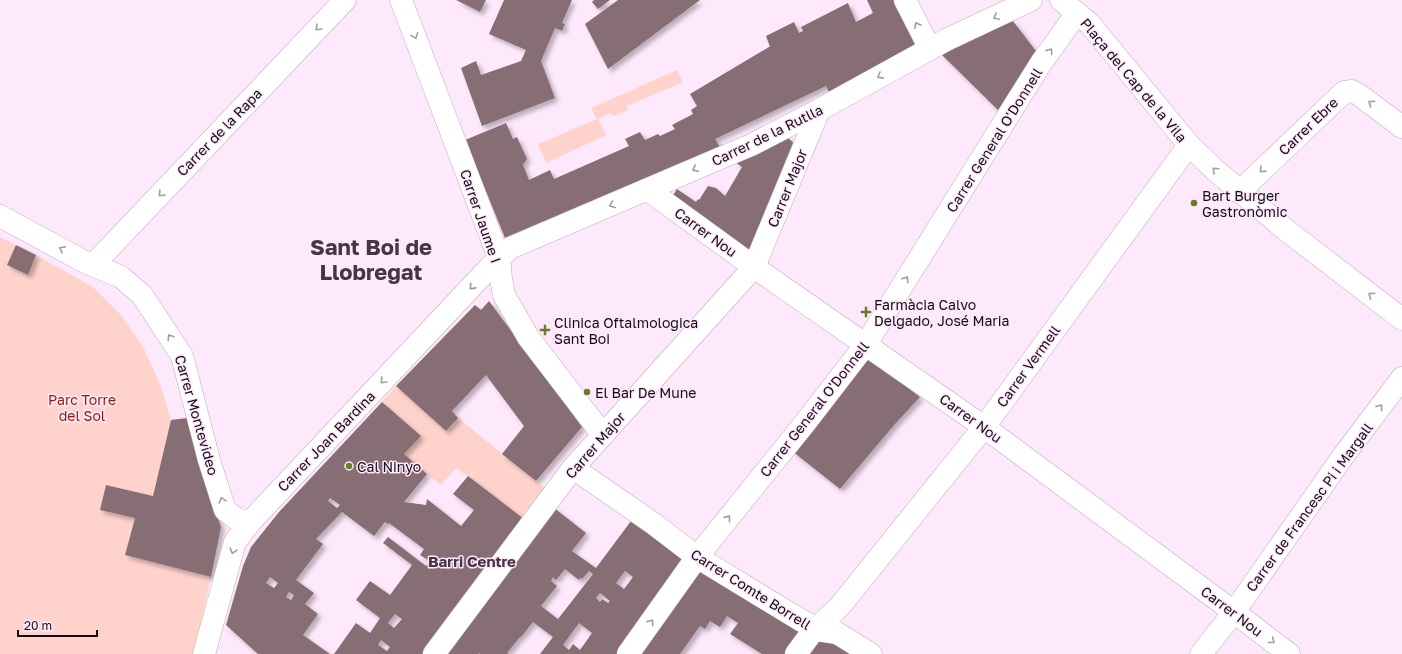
<svg xmlns="http://www.w3.org/2000/svg" width="1402" height="654" font-family="'Golos Text',sans-serif">
<style>
.green{fill:#ffd3cb}
.building{fill:#876e75;fill-rule:evenodd;filter:url(#shadow)}
.lines{fill:none;stroke-linecap:round;stroke-linejoin:round}
.minor-casing{stroke:#beaabc;stroke-width:23}
.minor{stroke:#fff;stroke-width:22}
.oneway{stroke:#a19ea1}
.poi-dot{fill:#657d2f;stroke:#fde9fb;stroke-width:1.5}
.labels{text-anchor:middle;dominant-baseline:central;stroke-width:3;stroke-linejoin:round;paint-order:stroke}
.street-label{font-size:14px;fill:#130d13;stroke:#fde9fb}
.poi-label{font-size:14px;fill:#130d13;stroke:#fde9fb;text-anchor:start}
.park-label{font-size:14px;fill:#92190a;stroke:#fde9fb}
.neighbourhood-label{font-size:15px;font-weight:bold;fill:#463645;stroke:#fde9fb}
.town-label{font-size:22px;font-weight:bold;fill:#463645;stroke:#fde9fb}
</style>
<defs>
<filter id="shadow"><feDropShadow dx="3.5" dy="3.5" stdDeviation="2" flood-color="#0004"/></filter>
</defs>
<rect width="100%" height="100%" fill="#fde9fb"/>
<g class="green">
<path d="M 677,70 L 683,82 L 627,106 L 628,110 L 613,116 L 611,113 L 598,119 L 606,135 L 546,163 L 538,144 L 597,119 L 591,108 Z"/>
<path d="M 0,237 L 36,255 L 93,287 L 120,314 L 143,347 L 160,384 L 171,420 L 153,496 L 107,485 L 100,510 L 135,518 L 125,555 L 211,577 L 194,654 L 0,654 Z"/>
<path d="M 396,386 L 446,431 L 458,418 L 546,489 L 524,519 L 456,468 L 441,485 L 417,466 L 367,418 Z"/>
</g>
<g class="building">
<path d="M 456,0 L 486,0 L 480,12 Z"/>
<path d="M 504,0 L 572,0 L 562,23 L 565,24 L 562,31 L 555,28 L 541,61 L 555,98 L 482,126 L 461,68 L 476,61 L 481,75 L 521,61 L 526,50 L 489,34 Z"/>
<path d="M 594,0 L 610,0 L 598,9 L 592,2 Z"/>
<path d="M 618,0 L 700,0 L 608,69 L 585,24 Z"/>
<path d="M 867,0 L 896,0 L 918,45 L 829,92 L 826,86 L 715,139 L 720,147 L 505,238 L 465,140 L 506,123 L 513,139 L 517,137 L 527,159 L 523,165 L 529,180 L 550,170 L 554,179 L 629,146 L 625,139 L 640,132 L 645,140 L 658,134 L 660,136 L 675,129 L 672,125 L 693,114 L 691,110 L 697,106 L 690,94 L 769,47 L 770,47 L 766,36 L 794,22 L 799,33 L 803,31 L 801,27 L 848,3 L 856,22 L 873,13 Z"/>
<path d="M 1013,21 L 1039,55 L 1012,93 L 1010,91 L 998,110 L 940,53 Z"/>
<path d="M 787,137 L 796,145 L 750,256 L 670,200 L 677,189 L 696,202 L 698,199 L 699,200 L 708,186 L 716,188 L 725,196 L 742,167 L 735,162 Z"/>
<path d="M 16,245 L 36,255 L 28,275 L 7,265 Z"/>
<path d="M 489,301 L 582,427 L 536,481 L 502,454 L 524,426 L 486,375 L 452,411 L 458,418 L 446,431 L 396,386 L 475,305 L 481,310 Z"/>
<path d="M 869,358 L 920,397 L 895,424 L 840,489 L 792,451 Z"/>
<path d="M 382,402 L 421,436 L 404,454 L 427,474 L 404,502 L 426,505 L 427,499 L 461,526 L 474,510 L 453,494 L 468,476 L 524,519 L 425,654 L 334,654 L 356,623 L 370,633 L 380,618 L 356,600 L 370,581 L 390,595 L 412,565 L 383,543 L 388,537 L 426,566 L 430,561 L 420,555 L 424,549 L 389,523 L 388,524 L 385,522 L 374,536 L 342,512 L 316,539 L 323,544 L 296,580 L 314,593 L 305,604 L 318,614 L 303,635 L 330,654 L 258,654 L 226,625 L 243,566 L 251,547 L 279,512 ZM 330,498 L 340,505 L 337,508 L 328,501 ZM 270,577 L 278,583 L 274,588 L 266,583 ZM 289,592 L 294,595 L 291,600 L 286,597 ZM 395,614 L 402,619 L 394,628 L 388,623 ZM 381,640 L 390,647 L 387,651 L 378,645 Z"/>
<path d="M 187,418 L 208,491 L 221,527 L 211,577 L 125,555 L 135,518 L 100,510 L 106,485 L 153,496 L 171,420 Z"/>
<path d="M 553,507 L 586,533 L 572,551 L 596,568 L 631,521 L 686,558 L 618,654 L 540,654 L 553,637 L 533,622 L 521,637 L 520,637 L 507,653 L 509,654 L 480,654 L 479,653 L 478,654 L 444,654 ZM 565,569 L 579,580 L 580,578 L 582,579 L 589,571 L 593,574 L 558,619 L 541,606 L 557,586 L 551,581 L 553,577 L 556,580 ZM 625,571 L 633,577 L 624,589 L 616,583 ZM 600,593 L 610,601 L 608,603 L 602,599 L 600,602 L 596,598 ZM 579,623 L 592,633 L 580,650 L 573,644 L 569,650 L 563,645 Z"/>
<path d="M 699,570 L 803,632 L 788,654 L 762,654 L 730,634 L 738,623 L 727,616 L 720,627 L 710,621 L 705,629 L 700,626 L 680,654 L 640,654 Z"/>
<path d="M 815,638 L 835,642 L 853,654 L 804,654 Z"/>
</g>
<g class="lines">
<g class="minor-casing">
<g id="minor">
<path d="M 401,0 L 499,258 L 501,278 L 504,295 L 528,337 L 603,435"/>
<path d="M 905,0 L 930,49"/>
<path d="M 1061,0 L 1089,23 L 1189,145 L 1215,170 L 1286,230 L 1402,319"/>
<path d="M 648,190 L 754,267 L 984,427 L 1234,612 L 1289,654"/>
<path d="M 1239,192 L 1344,92 L 1352,91 L 1358,94 L 1402,127"/>
<path d="M 0,216 L 83,261 L 121,277 L 142,295 L 182,356 L 209,460 L 225,510 L 238,520 L 251,521"/>
<path d="M 93,265 L 345,0"/>
<path d="M 573,468 L 654,524 L 697,557 L 817,630 L 837,633 L 871,654"/>
<path d="M 204,654 L 235,542 L 251,521 L 490,267 L 510,248 L 751,145 L 819,110 L 946,40 L 1031,0"/>
<path d="M 434,654 L 573,468 L 754,267 L 819,110"/>
<path d="M 628,654 L 697,557 L 805,423 L 866,344 L 1041,63 L 1077,13"/>
<path d="M 796,654 L 810,635 L 840,606 L 984,427 L 1189,145"/>
<path d="M 1201,654 L 1234,612 L 1344,455 L 1402,378"/>
</g>
</g>
<use href="#minor" class="minor"/>
</g>
<defs><path id="oneway-chevron" d="M-2-3.5L2.5 0L-2 3.5" fill="none" stroke-width="1.6" stroke-linecap="round" stroke-linejoin="round"/></defs>
<g class="oneway">
<use href="#oneway-chevron" transform="translate(996 17) rotate(155)"/>
<use href="#oneway-chevron" transform="translate(917 25) rotate(-117)"/>
<use href="#oneway-chevron" transform="translate(318 28) rotate(134)"/>
<use href="#oneway-chevron" transform="translate(415 36) rotate(69)"/>
<use href="#oneway-chevron" transform="translate(1050 51) rotate(-55)"/>
<use href="#oneway-chevron" transform="translate(880 76) rotate(151)"/>
<use href="#oneway-chevron" transform="translate(1371 103) rotate(-144)"/>
<use href="#oneway-chevron" transform="translate(695 169) rotate(156)"/>
<use href="#oneway-chevron" transform="translate(1215 170) rotate(-137)"/>
<use href="#oneway-chevron" transform="translate(1262 170) rotate(136)"/>
<use href="#oneway-chevron" transform="translate(161 194) rotate(134)"/>
<use href="#oneway-chevron" transform="translate(612 205) rotate(157)"/>
<use href="#oneway-chevron" transform="translate(62 249) rotate(-152)"/>
<use href="#oneway-chevron" transform="translate(906 279) rotate(-58)"/>
<use href="#oneway-chevron" transform="translate(472 287) rotate(132)"/>
<use href="#oneway-chevron" transform="translate(1371 295) rotate(-143)"/>
<use href="#oneway-chevron" transform="translate(170 337) rotate(-123)"/>
<use href="#oneway-chevron" transform="translate(383 381) rotate(134)"/>
<use href="#oneway-chevron" transform="translate(1380 407) rotate(-53)"/>
<use href="#oneway-chevron" transform="translate(222 500) rotate(-108)"/>
<use href="#oneway-chevron" transform="translate(728 518) rotate(-51)"/>
<use href="#oneway-chevron" transform="translate(233 551) rotate(106)"/>
<use href="#oneway-chevron" transform="translate(651 622) rotate(-55)"/>
<use href="#oneway-chevron" transform="translate(1272 641) rotate(38)"/>
</g>
<g class="poi-dot">
<circle cx="1194" cy="203" r="4"/>
<path d="M864 306h4v4h4v4h-4v4h-4v-4h-4v-4h4z"/>
<path d="M543 324h4v4h4v4h-4v4h-4v-4h-4v-4h4z"/>
<circle cx="587" cy="392" r="4"/>
<circle cx="349" cy="466" r="4"/>
</g>
<g class="labels">
<g class="street-label">
<text transform="translate(1134 80) rotate(50)">Plaça del Cap de la Vila</text>
<text transform="translate(1308 126) rotate(-44)">Carrer Ebre</text>
<text transform="translate(219 132) rotate(-46)">Carrer de la Rapa</text>
<text transform="translate(767 135) rotate(-26)">Carrer de la Rutlla</text>
<text transform="translate(994 140) rotate(-58)">Carrer General O'Donnell</text>
<text transform="translate(787 188) rotate(-68)">Carrer Major</text>
<text transform="translate(481 216) rotate(71)">Carrer Jaume I</text>
<text transform="translate(706 232) rotate(36)">Carrer Nou</text>
<text transform="translate(1028 366) rotate(-54)">Carrer Vermell</text>
<text transform="translate(814 409) rotate(-52)">Carrer General O'Donnell</text>
<text transform="translate(197 415) rotate(74)">Carrer Montevideo</text>
<text transform="translate(971 418) rotate(36)">Carrer Nou</text>
<text transform="translate(326 441) rotate(-46)">Carrer Joan Bardina</text>
<text transform="translate(595 445) rotate(-49)">Carrer Major</text>
<text transform="translate(1309 507) rotate(-54)">Carrer de Francesc Pi i Margall</text>
<text transform="translate(751 589) rotate(32)">Carrer Comte Borrell</text>
<text transform="translate(1232 611) rotate(37)">Carrer Nou</text>
</g>
<g class="poi-label">
<text x="1202" y="195">Bart Burger<tspan x="1202" dy="16">Gastronòmic</tspan></text>
<text x="874" y="304">Farmàcia Calvo<tspan x="874" dy="16">Delgado, José Maria</tspan></text>
<text x="554" y="322">Clinica Oftalmologica<tspan x="554" dy="16">Sant Boi</tspan></text>
<text x="595" y="392">El Bar De Mune</text>
<text x="357" y="466">Cal Ninyo</text>
</g>
<g class="park-label">
<text x="82" y="399">Parc Torre<tspan x="82" dy="16">del Sol</tspan></text>
</g>
<g class="neighbourhood-label">
<text x="472" y="561">Barri Centre</text>
</g>
<g class="town-label">
<text x="371" y="246">Sant Boi de<tspan x="371" dy="25">Llobregat</tspan></text>
</g>
</g>
<path d="M18 630v6h79v-6" fill="none" stroke="#130d13" stroke-width="2"/>
<text x="24" y="630" font-size="12" fill="#130d13" stroke="#fde9fb" stroke-width="3" paint-order="stroke">20 m</text>
</svg>
